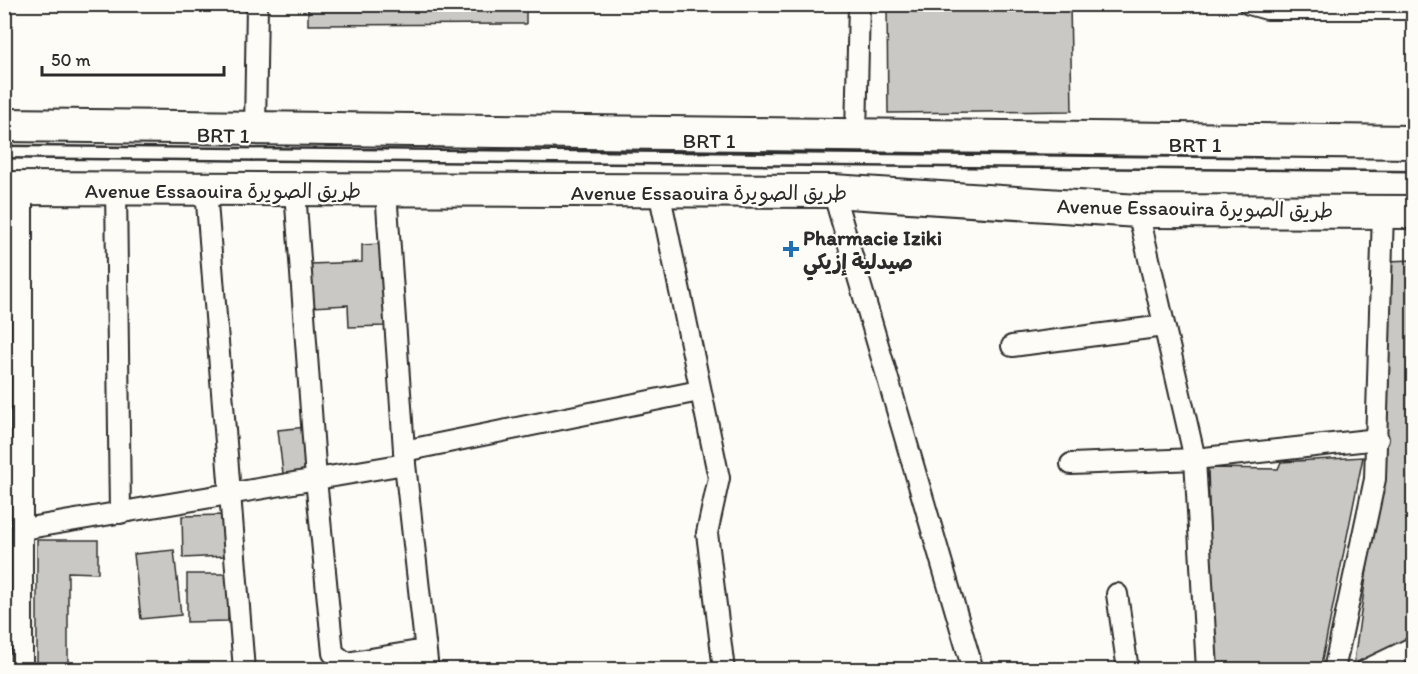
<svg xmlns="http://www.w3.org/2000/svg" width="1418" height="674" font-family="Itim,'Playpen Sans Arabic',sans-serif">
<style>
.building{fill:#c9c8c4;stroke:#2b2b2b;stroke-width:1.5}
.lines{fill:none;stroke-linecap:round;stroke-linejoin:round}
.lane-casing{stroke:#2b2b2b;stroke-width:15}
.street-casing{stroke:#2b2b2b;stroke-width:24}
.primary-casing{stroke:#2b2b2b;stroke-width:36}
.lane{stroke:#fdfcf7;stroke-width:10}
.street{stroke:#fdfcf7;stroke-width:20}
.primary{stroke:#fdfcf7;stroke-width:32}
.poi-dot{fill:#1f6fb2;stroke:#fdfcf7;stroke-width:2}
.labels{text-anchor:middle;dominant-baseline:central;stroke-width:4.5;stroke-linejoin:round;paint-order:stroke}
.street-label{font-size:21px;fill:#2b2b2b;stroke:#fdfcf7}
.poi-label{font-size:21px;font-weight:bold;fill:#2b2b2b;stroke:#fdfcf7;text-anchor:start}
</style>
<rect width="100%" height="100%" fill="#fdfcf7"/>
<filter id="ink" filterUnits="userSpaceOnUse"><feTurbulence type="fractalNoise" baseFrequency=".0167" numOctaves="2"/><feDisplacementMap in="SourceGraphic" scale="12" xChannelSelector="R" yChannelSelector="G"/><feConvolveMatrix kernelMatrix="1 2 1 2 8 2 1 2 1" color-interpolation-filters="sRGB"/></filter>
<g filter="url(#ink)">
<g class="building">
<path d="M 308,4 L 526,4 L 526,24 L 308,25 Z"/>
<path d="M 887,4 L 1070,4 L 1072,111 L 888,113 Z"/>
<path d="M 382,244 L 386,326 L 349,327 L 348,305 L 312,307 L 310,264 L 362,262 L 362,245 Z"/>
<path d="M 1414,260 L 1414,640 L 1353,669 L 1386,434 L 1387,261 Z"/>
<path d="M 18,283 L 19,302 L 5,302 L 4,310 L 4,284 Z"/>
<path d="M 17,318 L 17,338 L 8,338 L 8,345 L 4,346 L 4,319 Z"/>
<path d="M 4,392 L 16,393 L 13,462 L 4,462 Z"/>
<path d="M 306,427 L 311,471 L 283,474 L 278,430 Z"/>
<path d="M 1363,457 L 1320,670 L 1214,670 L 1208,468 L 1278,469 L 1281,462 Z"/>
<path d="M 4,468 L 15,469 L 13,518 L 4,517 Z"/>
<path d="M 224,515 L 225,556 L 183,558 L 182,516 Z"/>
<path d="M 4,525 L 14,526 L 13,561 L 4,561 Z"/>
<path d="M 37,540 L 98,540 L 98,573 L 68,572 L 68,670 L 37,670 Z"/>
<path d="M 174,550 L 181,615 L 141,619 L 134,554 Z"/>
<path d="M 4,574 L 15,575 L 12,670 L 4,670 Z"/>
<path d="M 187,574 L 228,574 L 228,621 L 187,622 Z"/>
<path d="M 189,661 L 194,670 L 173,670 Z"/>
</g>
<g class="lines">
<g class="lane-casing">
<path id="lane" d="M 4,152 L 1414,165"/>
</g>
<g class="street-casing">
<g id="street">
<path d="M 1249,4 L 1267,9 L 1414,9"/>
<path d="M 255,129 L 257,4"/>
<path d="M 856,134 L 859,4"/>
<path d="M 22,188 L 22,670"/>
<path d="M 116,189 L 120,513"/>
<path d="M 206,190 L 244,670"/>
<path d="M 295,191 L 316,479 L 333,653 L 346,663 L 425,650"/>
<path d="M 386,191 L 405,464 L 428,670"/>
<path d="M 659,191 L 719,478 L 707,533 L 724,670"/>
<path d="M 833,191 L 973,670"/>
<path d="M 1138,211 L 1195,459 L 1207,670"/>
<path d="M 1012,346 L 1164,326"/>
<path d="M 404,451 L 699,391"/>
<path d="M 1071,464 L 1195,459 L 1378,439"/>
<path d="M 23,529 L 405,464"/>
<path d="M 1117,594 L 1128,670"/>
<path d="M 1334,670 L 1375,479 L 1383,212"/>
<path d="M 1366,670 L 1414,647"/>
</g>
</g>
<g class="primary-casing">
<g id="primary">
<path d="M 4,125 L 1414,142"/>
<path d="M 4,188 L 833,191 L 1138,211 L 1414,212"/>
</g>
</g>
<use href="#lane" class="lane"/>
<use href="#street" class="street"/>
<use href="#primary" class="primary"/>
</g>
</g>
<path class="poi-dot" d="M788 240h6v6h6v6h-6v6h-6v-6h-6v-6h6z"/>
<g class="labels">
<g class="street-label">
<text transform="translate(223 135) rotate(1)">BRT 1</text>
<text x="709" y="140">BRT 1</text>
<text x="1195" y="144">BRT 1</text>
<text x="223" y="190">Avenue Essaouira طريق الصويرة</text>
<text x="709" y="192">Avenue Essaouira طريق الصويرة</text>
<text transform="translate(1195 208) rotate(1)">Avenue Essaouira طريق الصويرة</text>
</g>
<g class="poi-label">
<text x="803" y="237">Pharmacie Iziki<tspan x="803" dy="24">صيدلية إزيكي</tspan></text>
</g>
</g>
<rect width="1418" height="674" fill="none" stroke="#fdfcf7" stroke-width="24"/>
<rect x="12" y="12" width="1394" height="650" fill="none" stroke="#2b2b2b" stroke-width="2" filter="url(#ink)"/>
<path d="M42 66v9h182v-9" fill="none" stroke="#2b2b2b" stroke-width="3"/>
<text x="51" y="66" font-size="18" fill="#2b2b2b" stroke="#fdfcf7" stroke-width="4.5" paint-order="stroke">50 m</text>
</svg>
